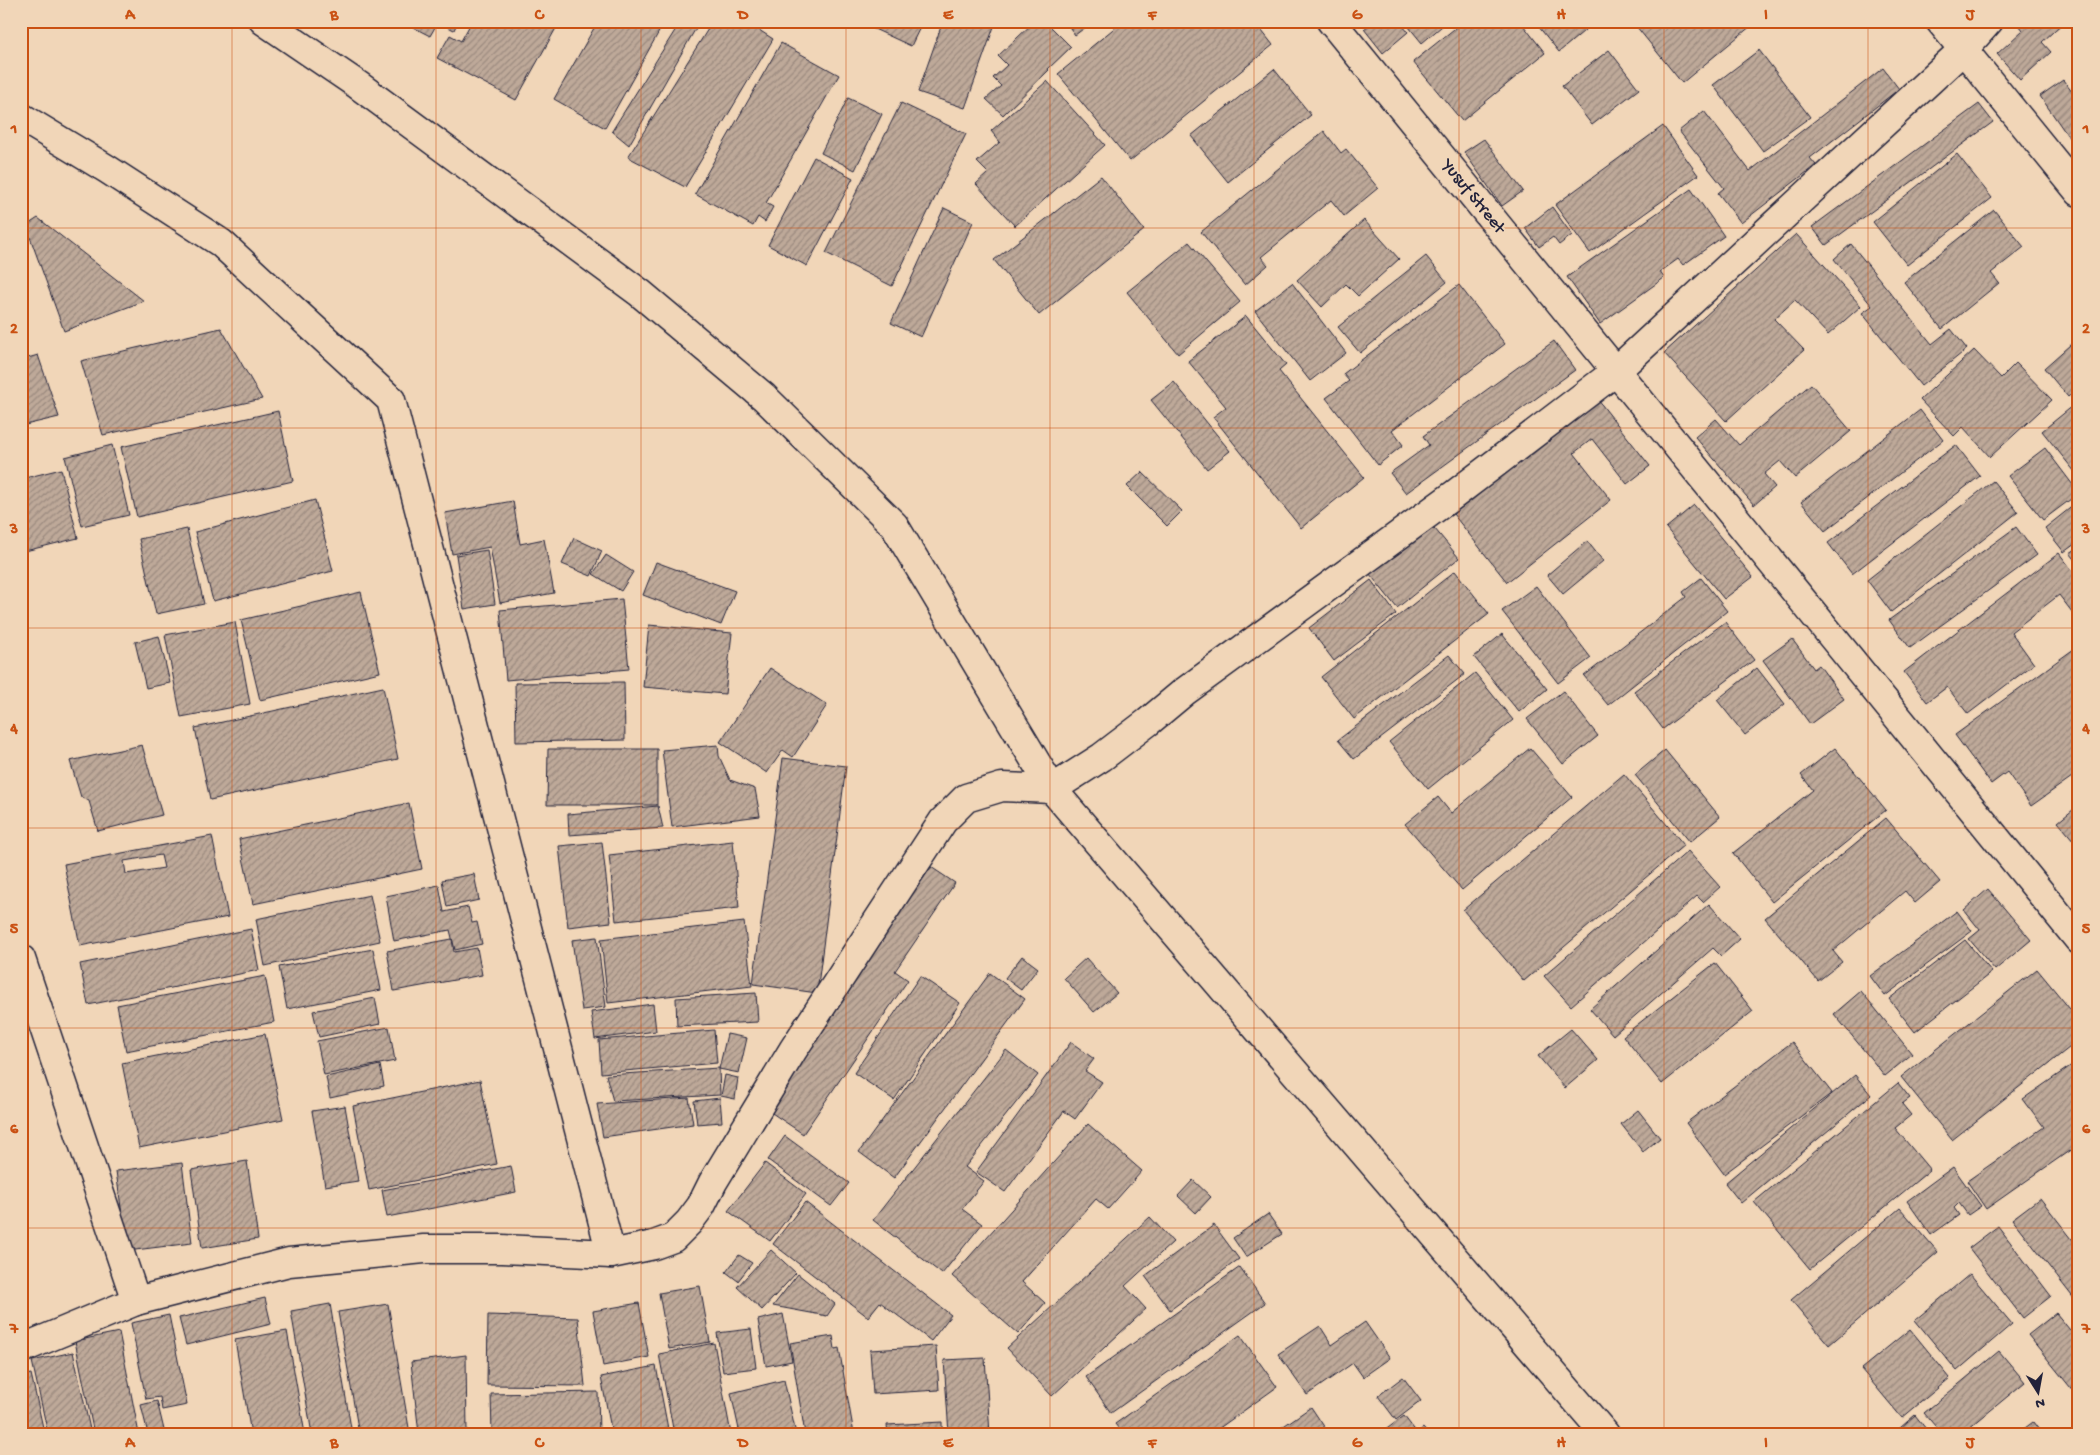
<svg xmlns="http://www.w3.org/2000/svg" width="2100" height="1455" font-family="'Gochi Hand',sans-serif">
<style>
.building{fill:url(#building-hatch);stroke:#22223b;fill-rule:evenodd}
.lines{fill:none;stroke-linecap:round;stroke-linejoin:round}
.street-casing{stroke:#22223b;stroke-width:31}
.street{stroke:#f1d6b8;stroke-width:28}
.grid{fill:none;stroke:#ca5113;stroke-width:1;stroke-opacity:0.55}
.labels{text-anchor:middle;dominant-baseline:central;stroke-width:4;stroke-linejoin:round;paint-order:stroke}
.street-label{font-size:18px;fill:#22223b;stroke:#f1d6b8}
.neatline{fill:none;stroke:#ca5113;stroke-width:2}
.grid-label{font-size:16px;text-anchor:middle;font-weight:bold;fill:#ca5113}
</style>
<defs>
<pattern id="building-hatch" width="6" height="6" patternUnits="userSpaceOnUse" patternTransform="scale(1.25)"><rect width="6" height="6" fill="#bea999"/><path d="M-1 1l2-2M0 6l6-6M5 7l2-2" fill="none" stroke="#9a897e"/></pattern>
</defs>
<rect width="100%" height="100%" fill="#f1d6b8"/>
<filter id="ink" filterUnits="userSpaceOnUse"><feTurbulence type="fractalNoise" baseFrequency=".02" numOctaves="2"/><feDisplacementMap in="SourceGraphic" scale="10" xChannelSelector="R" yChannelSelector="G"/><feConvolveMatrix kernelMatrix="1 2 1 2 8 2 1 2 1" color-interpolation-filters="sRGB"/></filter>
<g filter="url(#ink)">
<g class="building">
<path d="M 401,21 L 458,21 L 454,30 L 438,22 L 430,36 Z"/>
<path d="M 472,21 L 560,21 L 516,100 L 437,58 L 450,35 L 461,41 Z"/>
<path d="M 598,21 L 665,21 L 605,128 L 554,99 Z"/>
<path d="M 681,21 L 700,21 L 629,145 L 612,131 Z"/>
<path d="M 713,21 L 745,21 L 773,39 L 685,187 L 628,157 Z"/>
<path d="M 857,21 L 923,21 L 911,46 Z"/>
<path d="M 943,21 L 996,21 L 965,108 L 918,92 Z"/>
<path d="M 1035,21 L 1045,21 L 1071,47 L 1048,69 L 1049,70 L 1003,115 L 986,99 L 1001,86 L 993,78 L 1007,65 L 998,56 Z"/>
<path d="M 1065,21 L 1094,21 L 1075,35 Z"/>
<path d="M 1123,21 L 1254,21 L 1273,45 L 1130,161 L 1058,74 Z"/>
<path d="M 1374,21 L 1399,21 L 1408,32 L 1383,53 L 1364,29 Z"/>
<path d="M 1404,21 L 1448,21 L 1422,43 Z"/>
<path d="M 1464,21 L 1520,21 L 1545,53 L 1462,121 L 1413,62 Z"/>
<path d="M 1534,21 L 1596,21 L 1559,52 Z"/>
<path d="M 1632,21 L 1757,21 L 1682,83 Z"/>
<path d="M 2016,21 L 2065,21 L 2042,42 L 2051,52 L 2020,80 L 1997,54 L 2023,30 Z"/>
<path d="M 781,43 L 839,75 L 766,203 L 773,207 L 765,222 L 758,217 L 753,226 L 695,194 Z"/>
<path d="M 1609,50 L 1639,89 L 1592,125 L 1562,86 Z"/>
<path d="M 1759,50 L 1810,117 L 1763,151 L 1713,85 Z"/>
<path d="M 1883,68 L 1899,89 L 1810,158 L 1816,165 L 1741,223 L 1718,193 L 1724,188 L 1679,131 L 1704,111 L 1750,171 Z"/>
<path d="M 1274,69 L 1311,115 L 1228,182 L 1191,136 Z"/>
<path d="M 2063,80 L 2079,101 L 2079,152 L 2040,96 Z"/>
<path d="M 1047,81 L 1105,145 L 1015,226 L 976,184 L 988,173 L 977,162 L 1000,142 L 991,131 Z"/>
<path d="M 848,98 L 882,114 L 855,170 L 821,153 Z"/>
<path d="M 901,103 L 966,134 L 892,286 L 826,253 Z"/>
<path d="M 1979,104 L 1993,122 L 1826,245 L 1812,227 Z"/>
<path d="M 1663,126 L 1698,175 L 1590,253 L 1555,205 Z"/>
<path d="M 1324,131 L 1341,153 L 1346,149 L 1378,188 L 1344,216 L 1331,200 L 1261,257 L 1268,265 L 1245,285 L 1201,232 Z"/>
<path d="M 1484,139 L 1523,191 L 1502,206 L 1464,152 Z"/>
<path d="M 1957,154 L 1992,198 L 1907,265 L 1873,222 Z"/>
<path d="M 814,157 L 853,178 L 807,266 L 768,245 Z"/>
<path d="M 1101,176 L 1144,230 L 1039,315 L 994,260 Z"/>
<path d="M 1691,189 L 1724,236 L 1683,265 L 1678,259 L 1660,272 L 1664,278 L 1600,324 L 1567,277 Z"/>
<path d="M 1552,207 L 1572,235 L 1559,245 L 1553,237 L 1539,247 L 1525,228 Z"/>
<path d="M 944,208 L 973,222 L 921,337 L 891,323 Z"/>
<path d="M 1994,210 L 2024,247 L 1991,273 L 1999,283 L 1942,329 L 1904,282 Z"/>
<path d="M 38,218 L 144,301 L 64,331 L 26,226 Z"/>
<path d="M 1364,220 L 1399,259 L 1358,296 L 1346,284 L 1322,307 L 1297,280 Z"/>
<path d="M 1796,234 L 1861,306 L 1828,335 L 1795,300 L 1774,319 L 1804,350 L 1726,421 L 1664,353 Z"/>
<path d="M 1189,242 L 1240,302 L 1178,354 L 1127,292 Z"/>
<path d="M 1851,244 L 1932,344 L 1951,329 L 1967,349 L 1921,386 L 1862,313 L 1872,306 L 1834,259 Z"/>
<path d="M 1426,256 L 1447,282 L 1360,353 L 1338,327 Z"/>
<path d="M 1292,283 L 1346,353 L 1310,381 L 1255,311 Z"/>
<path d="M 1459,285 L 1505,344 L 1392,430 L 1403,445 L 1378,465 L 1326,398 L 1349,381 L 1343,374 Z"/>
<path d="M 1246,316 L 1286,365 L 1279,371 L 1364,477 L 1301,528 L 1213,417 L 1226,407 L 1188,361 Z"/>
<path d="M 221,328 L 262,399 L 103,435 L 81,361 Z"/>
<path d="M 2079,337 L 2079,387 L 2068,397 L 2044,368 Z"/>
<path d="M 1554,341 L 1575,370 L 1406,493 L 1390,473 L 1429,445 L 1423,436 Z"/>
<path d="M 1974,350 L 2001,378 L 2016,363 L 2052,400 L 1990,457 L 1963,427 L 1954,436 L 1920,400 Z"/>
<path d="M 38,355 L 59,417 L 21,426 L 21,360 Z"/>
<path d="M 1174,382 L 1230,451 L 1207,469 L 1151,400 Z"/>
<path d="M 1811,384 L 1851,431 L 1795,478 L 1780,461 L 1764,474 L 1775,487 L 1754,505 L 1695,437 L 1716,419 L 1739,445 Z"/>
<path d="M 1598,400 L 1650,466 L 1627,484 L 1592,439 L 1574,453 L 1611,500 L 1507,582 L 1453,514 Z"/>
<path d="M 2079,401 L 2079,477 L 2042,431 Z"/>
<path d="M 1920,410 L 1943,440 L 1825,531 L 1801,502 Z"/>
<path d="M 278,411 L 293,481 L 137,517 L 121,447 Z"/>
<path d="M 112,445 L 129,515 L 82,526 L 65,457 Z"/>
<path d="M 1956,445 L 1980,476 L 1852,574 L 1828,543 Z"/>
<path d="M 2045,448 L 2079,493 L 2043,520 L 2008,476 Z"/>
<path d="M 61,469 L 78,538 L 21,552 L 21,479 Z"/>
<path d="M 1142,472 L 1182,511 L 1167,526 L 1127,486 Z"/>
<path d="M 1993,481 L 2018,512 L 1891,612 L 1867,580 Z"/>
<path d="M 315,500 L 333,571 L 213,601 L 195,532 Z"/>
<path d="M 513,501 L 520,544 L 544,539 L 554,593 L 500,603 L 490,547 L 452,554 L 445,513 Z"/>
<path d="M 2079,501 L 2079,541 L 2064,552 L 2045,528 Z"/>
<path d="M 1694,505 L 1753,577 L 1724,599 L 1666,528 Z"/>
<path d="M 1430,523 L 1459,558 L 1397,608 L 1369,573 Z"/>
<path d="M 2016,527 L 2037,555 L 1910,648 L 1889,620 Z"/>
<path d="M 187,529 L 204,604 L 156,614 L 139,539 Z"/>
<path d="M 574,538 L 602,551 L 591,576 L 562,564 Z"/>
<path d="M 1587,541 L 1603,561 L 1563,594 L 1547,575 Z"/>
<path d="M 2079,547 L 2079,564 L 2070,553 Z"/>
<path d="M 487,550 L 495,604 L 464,609 L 456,555 Z"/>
<path d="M 2059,553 L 2079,579 L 2079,621 L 2059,595 L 2011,632 L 2034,664 L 1968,714 L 1947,687 L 1927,702 L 1904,672 Z"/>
<path d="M 606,555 L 633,572 L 621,591 L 593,574 Z"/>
<path d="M 656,562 L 735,591 L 721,625 L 643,595 Z"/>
<path d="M 1455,571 L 1489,614 L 1354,719 L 1321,677 Z"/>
<path d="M 1701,578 L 1727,611 L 1608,705 L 1584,676 L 1686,597 L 1683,592 Z"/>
<path d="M 1371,580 L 1396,614 L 1334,661 L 1309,628 Z"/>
<path d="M 1536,586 L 1591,658 L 1558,683 L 1502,611 Z"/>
<path d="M 361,592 L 380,672 L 260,700 L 241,620 Z"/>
<path d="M 622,599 L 629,669 L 506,680 L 500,610 Z"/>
<path d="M 235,622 L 250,704 L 181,717 L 165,635 Z"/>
<path d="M 1725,622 L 1754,660 L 1663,729 L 1634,691 Z"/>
<path d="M 649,625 L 732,633 L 725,694 L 643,687 Z"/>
<path d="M 1502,634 L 1547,689 L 1519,712 L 1474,657 Z"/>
<path d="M 159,636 L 170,683 L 146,688 L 135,642 Z"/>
<path d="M 1792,639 L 1814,669 L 1819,665 L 1844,699 L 1810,724 L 1763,660 Z"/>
<path d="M 2078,646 L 2079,772 L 2031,806 L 2007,772 L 1991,784 L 1955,735 Z"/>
<path d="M 1449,655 L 1465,674 L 1354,759 L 1338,740 Z"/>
<path d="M 770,668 L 827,705 L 793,757 L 783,750 L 767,773 L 720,742 Z"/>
<path d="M 1757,668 L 1785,704 L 1745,735 L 1717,700 Z"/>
<path d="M 1475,673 L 1513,720 L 1428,789 L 1389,742 Z"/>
<path d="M 624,682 L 625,740 L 516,742 L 515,683 Z"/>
<path d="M 383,687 L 398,759 L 210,800 L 195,728 Z"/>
<path d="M 1563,691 L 1598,736 L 1563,764 L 1527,719 Z"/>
<path d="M 142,745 L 162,815 L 98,831 L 89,801 L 81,797 L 70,761 Z"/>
<path d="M 718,745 L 719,756 L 730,780 L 755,789 L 760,816 L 672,827 L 662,750 Z"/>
<path d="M 1530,748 L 1572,797 L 1462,890 L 1405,824 L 1438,797 L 1451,813 Z"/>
<path d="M 1835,748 L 1886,810 L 1772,902 L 1733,853 L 1813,790 L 1801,775 Z"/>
<path d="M 548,749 L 657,749 L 657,805 L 547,805 Z"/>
<path d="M 1665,750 L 1720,817 L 1690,842 L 1635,775 Z"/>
<path d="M 783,758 L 846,766 L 817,993 L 753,984 Z"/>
<path d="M 1624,774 L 1684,845 L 1524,981 L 1463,910 Z"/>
<path d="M 409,803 L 422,869 L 253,904 L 239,839 Z"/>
<path d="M 2079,805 L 2079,847 L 2058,822 Z"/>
<path d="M 658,806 L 663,828 L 569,835 L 568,814 Z"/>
<path d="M 1886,818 L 1940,882 L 1915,903 L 1905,891 L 1833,951 L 1842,962 L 1818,981 L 1765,918 Z"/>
<path d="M 212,836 L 228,917 L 80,946 L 64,864 ZM 161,855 L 164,868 L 126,874 L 124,861 Z"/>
<path d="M 733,841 L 739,908 L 616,921 L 609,855 Z"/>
<path d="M 602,842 L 611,922 L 568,927 L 559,846 Z"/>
<path d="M 1688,851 L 1720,887 L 1703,902 L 1697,896 L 1571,1006 L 1544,976 Z"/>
<path d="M 931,867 L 955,883 L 895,971 L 908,980 L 803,1134 L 766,1109 Z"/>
<path d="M 474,874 L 479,900 L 447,907 L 442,880 Z"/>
<path d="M 439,885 L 444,912 L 468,907 L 472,923 L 477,922 L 482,944 L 455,950 L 450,930 L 394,941 L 386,896 Z"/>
<path d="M 1988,889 L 2031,940 L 1995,970 L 1969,939 L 1980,930 L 1964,910 Z"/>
<path d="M 370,895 L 380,941 L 265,966 L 256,919 Z"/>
<path d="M 1709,904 L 1740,939 L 1721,956 L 1713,948 L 1613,1035 L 1590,1009 Z"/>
<path d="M 1957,911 L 1972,931 L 1885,996 L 1870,976 Z"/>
<path d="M 744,922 L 752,986 L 608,1003 L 601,939 Z"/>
<path d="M 251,929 L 259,970 L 88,1005 L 80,964 Z"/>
<path d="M 597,937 L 606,1007 L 582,1010 L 572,940 Z"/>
<path d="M 452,939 L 454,952 L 477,948 L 482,975 L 394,991 L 387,951 Z"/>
<path d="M 1965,940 L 1992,972 L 1915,1032 L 1889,999 Z"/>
<path d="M 373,949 L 381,990 L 287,1009 L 279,967 Z"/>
<path d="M 1022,956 L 1038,968 L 1021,990 L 1005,978 Z"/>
<path d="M 1086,958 L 1117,993 L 1094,1012 L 1064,978 Z"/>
<path d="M 1715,963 L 1753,1011 L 1662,1084 L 1623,1036 Z"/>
<path d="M 2037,969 L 2079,1020 L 2079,1040 L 1952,1140 L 1901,1077 Z"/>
<path d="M 990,973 L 1025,999 L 894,1178 L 859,1152 Z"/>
<path d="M 265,976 L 274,1022 L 126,1051 L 117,1005 Z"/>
<path d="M 920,976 L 960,1003 L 894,1100 L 854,1073 Z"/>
<path d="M 1861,991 L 1912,1054 L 1885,1076 L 1834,1014 Z"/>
<path d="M 756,993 L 758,1022 L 677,1026 L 676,998 Z"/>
<path d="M 375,998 L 380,1024 L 319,1037 L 313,1011 Z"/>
<path d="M 653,1004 L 656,1031 L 595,1039 L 591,1012 Z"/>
<path d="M 389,1027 L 395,1061 L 324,1075 L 317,1041 Z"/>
<path d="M 1571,1029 L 1598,1060 L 1565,1088 L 1538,1056 Z"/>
<path d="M 714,1030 L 717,1063 L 601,1073 L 599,1040 Z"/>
<path d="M 265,1034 L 283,1119 L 139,1148 L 122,1063 Z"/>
<path d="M 727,1034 L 747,1038 L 739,1073 L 719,1069 Z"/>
<path d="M 1071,1042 L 1094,1059 L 1085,1071 L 1102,1082 L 1075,1119 L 1064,1111 L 1005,1192 L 976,1172 Z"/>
<path d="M 1792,1042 L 1832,1093 L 1724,1174 L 1686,1123 Z"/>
<path d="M 1006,1050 L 1038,1075 L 965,1167 L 984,1181 L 962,1209 L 982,1224 L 942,1274 L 873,1220 Z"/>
<path d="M 2079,1060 L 2079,1144 L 1986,1209 L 1967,1181 L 2044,1127 L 2023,1099 Z"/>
<path d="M 380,1065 L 384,1086 L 330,1098 L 326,1077 Z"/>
<path d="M 719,1068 L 720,1095 L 613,1101 L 606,1075 Z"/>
<path d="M 725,1075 L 738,1078 L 735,1099 L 721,1096 Z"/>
<path d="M 1855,1075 L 1871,1095 L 1741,1203 L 1725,1183 Z"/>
<path d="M 480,1080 L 497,1164 L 369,1190 L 353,1106 Z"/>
<path d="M 1898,1083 L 1910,1098 L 1902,1104 L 1911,1115 L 1895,1128 L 1930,1170 L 1810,1269 L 1754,1202 Z"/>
<path d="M 689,1098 L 693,1124 L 603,1137 L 597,1104 Z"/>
<path d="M 720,1098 L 722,1122 L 697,1124 L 694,1101 Z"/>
<path d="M 345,1106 L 358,1181 L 325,1186 L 312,1111 Z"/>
<path d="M 1638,1110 L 1660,1138 L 1643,1152 L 1621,1124 Z"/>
<path d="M 1088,1124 L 1142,1171 L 1108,1209 L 1096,1199 L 1022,1282 L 1045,1303 L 1018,1334 L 952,1276 Z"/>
<path d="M 785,1136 L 849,1183 L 831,1206 L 768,1160 Z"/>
<path d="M 247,1161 L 258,1239 L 202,1248 L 191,1170 Z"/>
<path d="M 182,1163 L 192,1243 L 127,1251 L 116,1171 Z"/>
<path d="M 765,1163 L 806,1194 L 770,1241 L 728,1211 Z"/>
<path d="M 511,1166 L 516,1192 L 387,1217 L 382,1190 Z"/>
<path d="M 1953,1167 L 1981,1206 L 1968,1215 L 1959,1203 L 1954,1208 L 1959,1215 L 1931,1235 L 1907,1201 Z"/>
<path d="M 1193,1180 L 1211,1197 L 1196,1213 L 1178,1196 Z"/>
<path d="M 2040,1198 L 2079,1248 L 2079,1305 L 2012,1219 Z"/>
<path d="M 805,1202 L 951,1315 L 931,1341 L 880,1302 L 868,1317 L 773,1244 Z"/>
<path d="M 1900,1208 L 1938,1252 L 1829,1345 L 1791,1300 Z"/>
<path d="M 1268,1214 L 1282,1234 L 1246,1257 L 1233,1238 Z"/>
<path d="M 1150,1217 L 1173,1242 L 1125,1286 L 1146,1309 L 1052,1396 L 1007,1348 Z"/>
<path d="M 1214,1225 L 1239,1259 L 1170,1310 L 1145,1276 Z"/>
<path d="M 1998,1226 L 2051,1296 L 2023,1318 L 1969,1248 Z"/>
<path d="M 771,1250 L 796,1273 L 762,1310 L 737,1287 Z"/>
<path d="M 739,1255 L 752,1263 L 738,1281 L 726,1272 Z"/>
<path d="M 1240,1267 L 1265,1303 L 1111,1413 L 1086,1377 Z"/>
<path d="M 798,1274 L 835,1304 L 827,1316 L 773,1306 Z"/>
<path d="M 1970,1274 L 2012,1324 L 1957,1371 L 1915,1320 Z"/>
<path d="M 700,1286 L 710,1342 L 669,1349 L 659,1293 Z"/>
<path d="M 265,1298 L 271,1324 L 186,1345 L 179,1318 Z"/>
<path d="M 639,1303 L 649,1357 L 603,1366 L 593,1311 Z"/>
<path d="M 330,1304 L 352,1434 L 312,1434 L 291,1311 Z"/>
<path d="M 388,1304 L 410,1434 L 359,1434 L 338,1312 Z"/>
<path d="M 2056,1313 L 2079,1341 L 2079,1398 L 2028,1335 Z"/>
<path d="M 783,1314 L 792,1361 L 766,1366 L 758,1320 Z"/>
<path d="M 169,1315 L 187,1405 L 162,1410 L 160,1397 L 146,1399 L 131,1323 Z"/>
<path d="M 488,1315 L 578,1318 L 585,1386 L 487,1385 Z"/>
<path d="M 1365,1322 L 1390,1358 L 1363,1377 L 1353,1363 L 1307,1395 L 1278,1354 L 1320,1326 L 1332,1345 Z"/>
<path d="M 751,1329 L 756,1368 L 723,1372 L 717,1333 Z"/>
<path d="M 1910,1329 L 1950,1378 L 1902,1418 L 1861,1369 Z"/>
<path d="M 287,1331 L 305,1434 L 251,1434 L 235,1340 Z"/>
<path d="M 119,1332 L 139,1434 L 94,1434 L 75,1341 Z"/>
<path d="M 1240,1335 L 1277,1387 L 1211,1434 L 1123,1434 L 1115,1424 Z"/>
<path d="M 833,1336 L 835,1349 L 839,1348 L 854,1434 L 805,1434 L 790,1343 Z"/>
<path d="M 714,1343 L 731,1434 L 674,1434 L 659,1354 Z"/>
<path d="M 936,1346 L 939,1390 L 873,1394 L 870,1350 Z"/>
<path d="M 1999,1351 L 2025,1382 L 1962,1434 L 1942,1434 L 1924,1413 Z"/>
<path d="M 73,1352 L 91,1434 L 48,1434 L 32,1361 Z"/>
<path d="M 466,1355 L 467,1434 L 419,1434 L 411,1362 Z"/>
<path d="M 985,1358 L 990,1434 L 949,1434 L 944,1360 Z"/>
<path d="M 656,1366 L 669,1434 L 612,1434 L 601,1377 Z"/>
<path d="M 31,1374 L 44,1432 L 21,1434 L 21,1376 Z"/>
<path d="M 1403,1377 L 1421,1401 L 1396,1420 L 1378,1396 Z"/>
<path d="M 784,1380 L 796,1434 L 740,1434 L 731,1393 Z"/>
<path d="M 598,1392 L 599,1434 L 492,1434 L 491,1394 Z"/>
<path d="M 157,1401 L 165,1434 L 148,1434 L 141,1405 Z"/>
<path d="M 1311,1407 L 1329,1434 L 1272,1434 Z"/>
<path d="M 1915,1415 L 1930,1434 L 1893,1434 Z"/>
<path d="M 1404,1416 L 1417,1433 L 1423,1428 L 1428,1434 L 1380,1434 Z"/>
<path d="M 942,1422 L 942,1434 L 888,1434 L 887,1425 Z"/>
<path d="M 2033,1422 L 2042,1434 L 2017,1434 Z"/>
</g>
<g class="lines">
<g class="street-casing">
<g id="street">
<path d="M 264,21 L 358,85 L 640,293 L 764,397 L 894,525 L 1052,789 L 1605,1434"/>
<path d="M 1331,21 L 2079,940"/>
<path d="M 1940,21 L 2079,192"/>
<path d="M 21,117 L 107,169 L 221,243 L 391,400 L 611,1254"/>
<path d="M 21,959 L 136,1301"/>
<path d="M 21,1349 L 136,1301 L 289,1262 L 424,1249 L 502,1249 L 611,1254 L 654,1245 L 673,1238 L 689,1222 L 701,1206 L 713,1182 L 793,1050 L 943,821 L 966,798 L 1002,787 L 1052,789 L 1102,757 L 1148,722 L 1184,692 L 1455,494 L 1615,372 L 1964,49 L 1989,21"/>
</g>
</g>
<use href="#street" class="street"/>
</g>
</g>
<path class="grid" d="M 232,21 L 232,1434M 436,21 L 436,1434M 641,21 L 641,1434M 846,21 L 846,1434M 1050,21 L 1050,1434M 1254,21 L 1254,1434M 1459,21 L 1459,1434M 1664,21 L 1664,1434M 1868,21 L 1868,1434M 21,228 L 2079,228M 21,428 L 2079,428M 21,628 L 2079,628M 21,828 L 2079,828M 21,1028 L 2079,1028M 21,1228 L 2079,1228"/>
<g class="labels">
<g class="street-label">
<text transform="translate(1473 197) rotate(51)">Yusuf Street</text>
</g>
</g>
<rect width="2100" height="1455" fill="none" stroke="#f1d6b8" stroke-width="55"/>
<g transform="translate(2038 1392) rotate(169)" stroke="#f1d6b8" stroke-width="4" paint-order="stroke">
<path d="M0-4L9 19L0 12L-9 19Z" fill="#22223b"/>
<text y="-8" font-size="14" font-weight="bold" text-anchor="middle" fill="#22223b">N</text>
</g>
<rect x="28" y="28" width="2044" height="1400" class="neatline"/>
<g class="grid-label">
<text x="130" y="19">A</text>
<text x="334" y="19">B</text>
<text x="539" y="19">C</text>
<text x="743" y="19">D</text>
<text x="948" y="19">E</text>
<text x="1152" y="19">F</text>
<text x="1357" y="19">G</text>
<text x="1561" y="19">H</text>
<text x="1766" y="19">I</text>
<text x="1970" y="19">J</text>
<text x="14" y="133">1</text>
<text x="2086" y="133">1</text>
<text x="14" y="333">2</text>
<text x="2086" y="333">2</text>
<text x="14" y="533">3</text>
<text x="2086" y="533">3</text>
<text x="14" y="733">4</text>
<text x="2086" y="733">4</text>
<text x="14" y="933">5</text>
<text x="2086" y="933">5</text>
<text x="14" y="1133">6</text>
<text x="2086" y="1133">6</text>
<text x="14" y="1333">7</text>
<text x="2086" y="1333">7</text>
<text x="130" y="1447">A</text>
<text x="334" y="1447">B</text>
<text x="539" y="1447">C</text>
<text x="743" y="1447">D</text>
<text x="948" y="1447">E</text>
<text x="1152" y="1447">F</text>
<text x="1357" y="1447">G</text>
<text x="1561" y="1447">H</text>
<text x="1766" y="1447">I</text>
<text x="1970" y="1447">J</text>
</g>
</svg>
